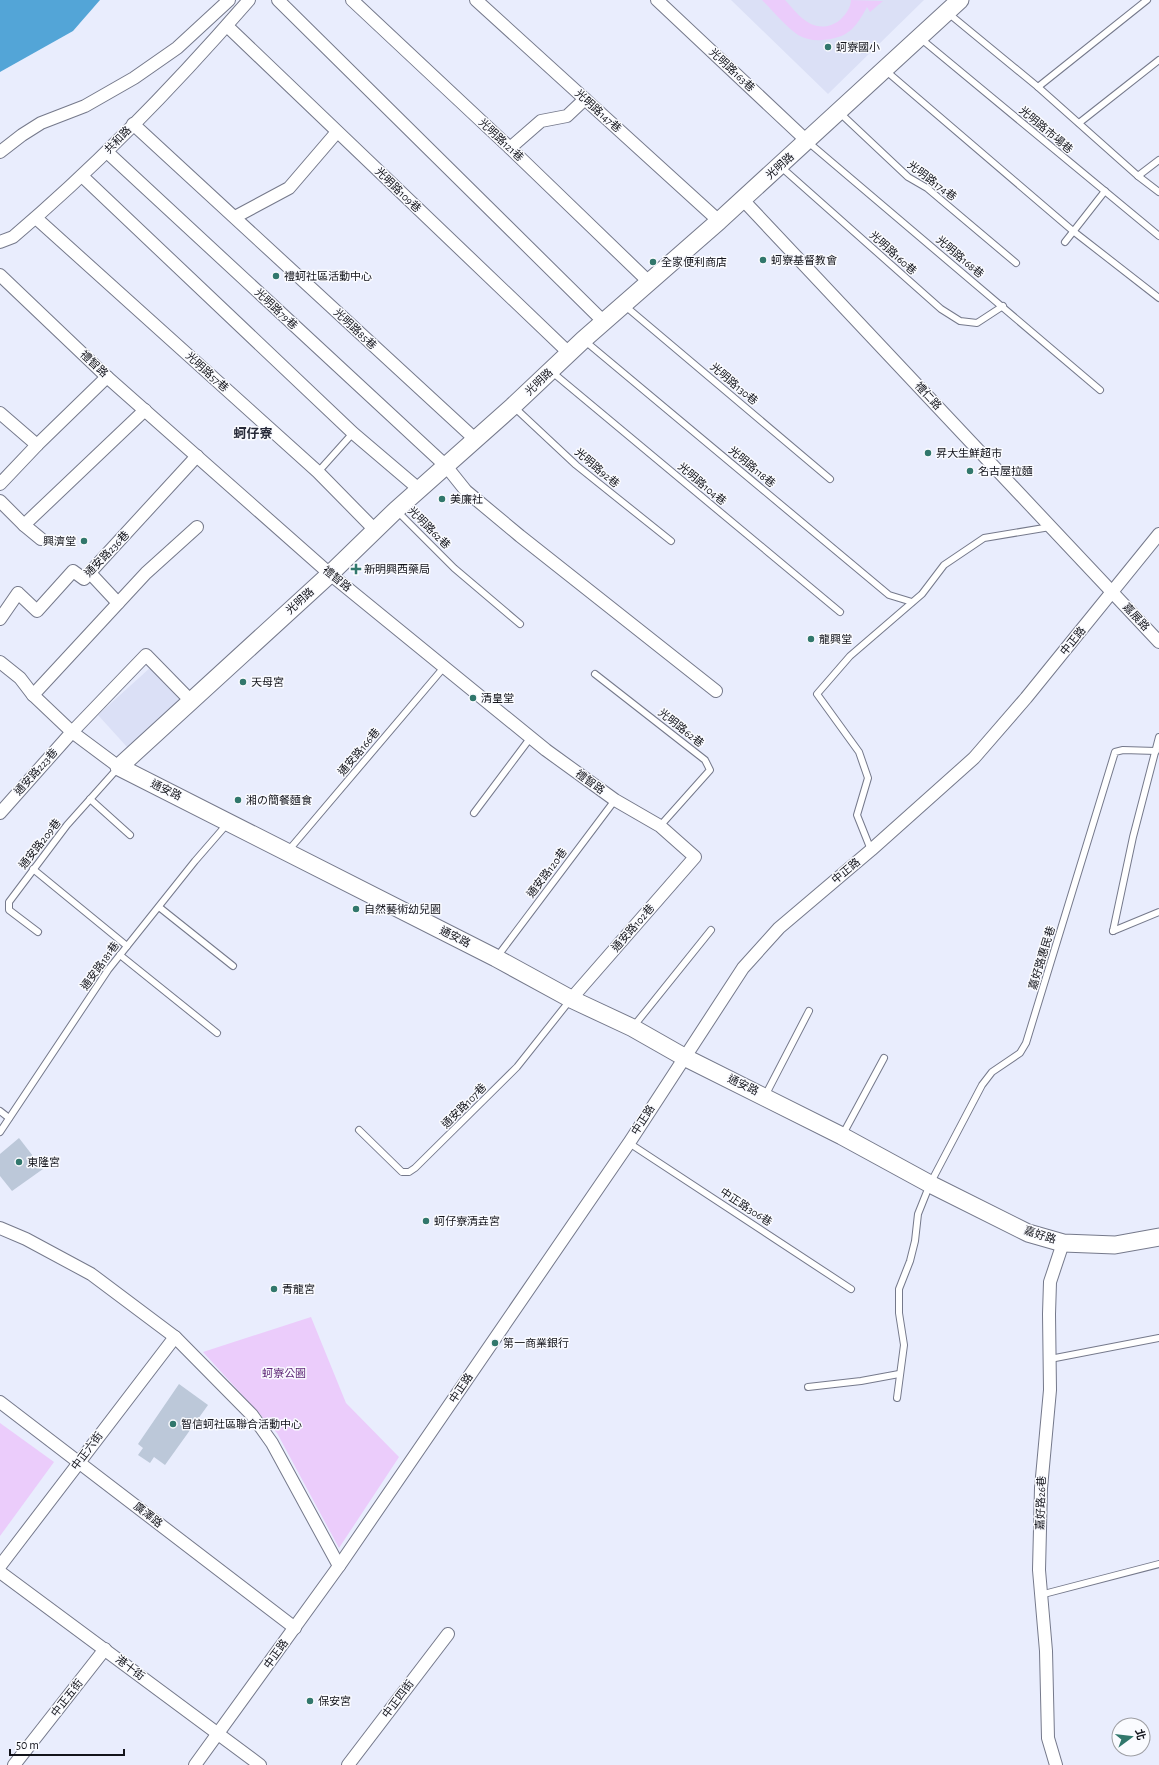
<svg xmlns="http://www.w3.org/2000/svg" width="1159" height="1765" font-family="'Alegreya Sans','Noto Sans TC','Noto Sans JP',sans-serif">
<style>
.built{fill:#dbe0f6}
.green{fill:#ebccfb}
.water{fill:#53a5d7}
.building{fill:#bcc8d9}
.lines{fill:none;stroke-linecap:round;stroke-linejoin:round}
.lane-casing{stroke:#75798b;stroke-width:8}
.street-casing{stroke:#75798b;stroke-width:14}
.secondary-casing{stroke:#75798b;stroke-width:19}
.lane{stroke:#fff;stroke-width:6}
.street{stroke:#fff;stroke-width:12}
.secondary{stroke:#fff;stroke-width:17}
.poi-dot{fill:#31776c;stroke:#fafbff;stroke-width:1.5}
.labels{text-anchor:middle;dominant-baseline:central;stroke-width:3;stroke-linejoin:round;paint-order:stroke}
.poi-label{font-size:11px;fill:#13141b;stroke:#fafbff;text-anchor:start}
.street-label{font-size:11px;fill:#13141b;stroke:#fafbff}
.park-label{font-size:11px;fill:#5f2778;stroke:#fafbff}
.quarter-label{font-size:13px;font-weight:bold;fill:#272a39;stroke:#fafbff}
</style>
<rect width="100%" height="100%" fill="#e9edfd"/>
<g class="built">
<path d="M 731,0 L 924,0 L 828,94 Z"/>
<path d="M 151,667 L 181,700 L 128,748 L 98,715 Z"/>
</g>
<g class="green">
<path d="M 762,0 L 785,0 C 797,13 810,32 831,25 C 835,23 838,22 841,19 C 846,14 851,7 851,0 L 883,1 L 870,12 L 867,7 C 855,29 848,38 822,40 C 814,41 805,39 798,35 C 785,26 773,11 762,0 Z"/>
<path d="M 311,1317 L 346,1403 L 399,1457 L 339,1548 L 277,1433 L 203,1352 Z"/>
<path d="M 0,1423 L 54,1462 L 0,1536 Z"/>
</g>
<path class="water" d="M 0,0 L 100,0 L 73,31 L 0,72 Z"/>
<g class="building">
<path d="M 19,1138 L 43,1169 L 12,1191 L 0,1176 L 0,1154 Z"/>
<path d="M 179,1384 L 208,1405 L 165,1465 L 154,1457 L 150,1463 L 138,1455 L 143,1448 L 138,1444 Z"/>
</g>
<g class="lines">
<g class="lane-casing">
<g id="lane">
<path d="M 948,13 L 1038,87 L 1138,176 L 1159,192"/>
<path d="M 920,38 L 1159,236"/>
<path d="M 885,70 L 1073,231 L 1159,298"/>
<path d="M 1038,87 L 1147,0"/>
<path d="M 840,113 L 908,177 L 927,188 L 1016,263"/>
<path d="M 1079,123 L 1159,60"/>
<path d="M 808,142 L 1100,390"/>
<path d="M 781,167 L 941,309 L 960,321 L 977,323 L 1003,306"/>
<path d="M 1138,176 L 1159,160"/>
<path d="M 1065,242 L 1105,191"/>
<path d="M 624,305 L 830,479"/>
<path d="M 585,341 L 889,595 L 912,602"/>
<path d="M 552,372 L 840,612"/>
<path d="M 514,407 L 576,465 L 671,541"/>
<path d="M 318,472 L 353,433"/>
<path d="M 397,511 L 454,568 L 520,624"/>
<path d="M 595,674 L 705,760 L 710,770 L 660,826"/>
<path d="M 90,799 L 130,835"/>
<path d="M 474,813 L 531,737"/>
<path d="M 871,850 L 857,815 L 868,778 L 859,752 L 817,694 L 850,656 L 922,594 L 944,565 L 984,538 L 1050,527"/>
<path d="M 288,851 L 445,666"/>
<path d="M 33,869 L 127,946"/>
<path d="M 159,907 L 233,966"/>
<path d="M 1113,931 L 1133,837 L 1159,737"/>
<path d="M 1113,931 L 1159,912"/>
<path d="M 38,932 L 9,910 L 9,902 L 67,825 L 118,768"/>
<path d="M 120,955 L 217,1033"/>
<path d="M 497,957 L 615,800"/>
<path d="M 633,1027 L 711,930"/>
<path d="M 765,1096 L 809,1011"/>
<path d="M 0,1111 L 9,1118"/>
<path d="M 359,1130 L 402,1172 L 409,1172 L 415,1168 L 517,1067 L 571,999"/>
<path d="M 0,1132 L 108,970 L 195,861 L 228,823"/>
<path d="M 843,1134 L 884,1058"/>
<path d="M 629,1143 L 851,1289"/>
<path d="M 1050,1359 L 1159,1338"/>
<path d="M 808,1387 L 861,1381 L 899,1374"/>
<path d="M 897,1398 L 904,1345 L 899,1313 L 899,1289 L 910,1261 L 915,1241 L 918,1214 L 930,1184 L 982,1085 L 992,1072 L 1020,1053 L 1026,1043 L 1115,752 L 1123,750 L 1156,751"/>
<path d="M 1040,1595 L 1159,1564"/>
</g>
</g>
<g class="street-casing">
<g id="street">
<path d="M 278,0 L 604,322"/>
<path d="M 352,0 L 510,148 L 649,282"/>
<path d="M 476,0 L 719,221"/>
<path d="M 657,0 L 807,141"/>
<path d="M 227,26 L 569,353"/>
<path d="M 133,124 L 476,440"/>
<path d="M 510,148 L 541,121 L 567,116 L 585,99"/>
<path d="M 0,152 L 22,135 L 41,123 L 85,106 L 134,78 L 177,48 L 229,0"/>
<path d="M 107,152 L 446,466 L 466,491 L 520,536 L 716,691"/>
<path d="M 82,176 L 353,433 L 420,490"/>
<path d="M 743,200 L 1159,642"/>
<path d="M 235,217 L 289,188 L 337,132"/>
<path d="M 36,218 L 318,472 L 375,530"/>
<path d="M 0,242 L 13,237 C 98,165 176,84 249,0"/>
<path d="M 0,275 L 107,377 L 330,574 L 546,750 L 615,800 L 660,826 L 695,857 L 571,999"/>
<path d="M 0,413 L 37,445"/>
<path d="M 0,484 L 37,445 L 107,377"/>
<path d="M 0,501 L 24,525 L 145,410"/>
<path d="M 24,525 L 41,539"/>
<path d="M 90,573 L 118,603"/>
<path d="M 0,619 L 18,593 L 37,611 L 73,571 L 84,579 L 197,456"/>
<path d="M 0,662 L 20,678 L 33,695 L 72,732 L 119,767"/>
<path d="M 33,695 L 146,573 L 197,527"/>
<path d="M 0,813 L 72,732 L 146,655 L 191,701"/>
<path d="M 0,1228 L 26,1239 L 91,1274 L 175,1337 L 252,1415 L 272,1443 L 339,1566"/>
<path d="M 0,1402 L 295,1628"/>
<path d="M 0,1566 L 175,1337"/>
<path d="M 0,1572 L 260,1765"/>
<path d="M 14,1765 L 105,1649"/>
<path d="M 195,1765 L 339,1566 L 629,1143 L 743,968 L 779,928 L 871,850 L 974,758 L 1026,698 L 1159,534"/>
<path d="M 348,1765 L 448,1634"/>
<path d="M 1056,1765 L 1048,1738 L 1046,1651 L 1039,1570 L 1041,1488 L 1050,1390 L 1049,1314 L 1050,1282 L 1063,1243"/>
</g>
</g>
<g class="secondary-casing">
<path id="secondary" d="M 960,0 L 719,221 L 583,340 L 513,406 L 396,510 L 330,574 L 119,767 L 496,958 L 571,999 L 633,1028 L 684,1057 L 842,1136 L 930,1184 L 1028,1233 L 1063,1243 L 1115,1245 L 1159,1237"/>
</g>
<use href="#lane" class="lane"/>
<use href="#street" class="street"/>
<use href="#secondary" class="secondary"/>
</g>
<g class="poi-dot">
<circle cx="828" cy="47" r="4"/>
<circle cx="763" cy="260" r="4"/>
<circle cx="653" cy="262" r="4"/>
<circle cx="276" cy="276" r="4"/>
<circle cx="928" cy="453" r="4"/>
<circle cx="970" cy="471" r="4"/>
<circle cx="442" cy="499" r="4"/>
<circle cx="84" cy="541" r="4"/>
<path d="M354 563h4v4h4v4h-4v4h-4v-4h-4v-4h4z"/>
<circle cx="811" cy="639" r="4"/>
<circle cx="243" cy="682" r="4"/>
<circle cx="473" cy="698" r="4"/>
<circle cx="238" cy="800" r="4"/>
<circle cx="356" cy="909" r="4"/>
<circle cx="19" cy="1162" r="4"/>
<circle cx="426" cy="1221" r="4"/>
<circle cx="274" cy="1289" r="4"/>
<circle cx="495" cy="1343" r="4"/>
<circle cx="173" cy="1424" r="4"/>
<circle cx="310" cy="1701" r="4"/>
</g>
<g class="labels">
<g class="poi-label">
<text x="836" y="47">蚵寮國小</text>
<text x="771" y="260">蚵寮基督教會</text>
<text x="661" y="262">全家便利商店</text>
<text x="284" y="276">禮蚵社區活動中心</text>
<text x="936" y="453">昇大生鮮超市</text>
<text x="978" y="471">名古屋拉麵</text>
<text x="450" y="499">美廉社</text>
<text x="76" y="541" text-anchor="end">興濟堂</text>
<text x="364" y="569">新明興西藥局</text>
<text x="819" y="639">龍興堂</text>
<text x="251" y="682">天母宮</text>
<text x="481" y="698">清皇堂</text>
<text x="246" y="800">湘の簡餐麵食</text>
<text x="364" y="909">自然藝術幼兒園</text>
<text x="27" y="1162">東隆宮</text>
<text x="434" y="1221">蚵仔寮清垚宮</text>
<text x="282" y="1289">青龍宮</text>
<text x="503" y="1343">第一商業銀行</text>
<text x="181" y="1424">智信蚵社區聯合活動中心</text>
<text x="318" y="1701">保安宮</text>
</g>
<g class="street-label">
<text transform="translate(732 70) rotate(43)">光明路163巷</text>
<text transform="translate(598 111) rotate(42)">光明路147巷</text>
<text transform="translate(1046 130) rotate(40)">光明路市場巷</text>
<text transform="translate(118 140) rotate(-46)">共和路</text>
<text transform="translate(501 140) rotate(43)">光明路121巷</text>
<text transform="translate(780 166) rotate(-42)">光明路</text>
<text transform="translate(932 181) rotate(37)">光明路174巷</text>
<text transform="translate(398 190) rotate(44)">光明路109巷</text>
<text transform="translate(893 253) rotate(42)">光明路160巷</text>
<text transform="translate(960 257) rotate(40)">光明路168巷</text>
<text transform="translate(276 309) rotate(43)">光明路79巷</text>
<text transform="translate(355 329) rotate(43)">光明路85巷</text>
<text transform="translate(94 364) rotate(43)">禮智路</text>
<text transform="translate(207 372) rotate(42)">光明路57巷</text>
<text transform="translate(539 382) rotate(-44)">光明路</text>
<text transform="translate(734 384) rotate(40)">光明路130巷</text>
<text transform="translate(928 396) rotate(47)">禮仁路</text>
<text transform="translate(752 467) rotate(40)">光明路118巷</text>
<text transform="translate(597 468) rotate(40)">光明路92巷</text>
<text transform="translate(702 484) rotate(40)">光明路104巷</text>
<text transform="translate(429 528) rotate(45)">光明路62巷</text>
<text transform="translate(107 554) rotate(-46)">通安路236巷</text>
<text transform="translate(337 579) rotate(39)">禮智路</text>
<text transform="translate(300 601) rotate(-42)">光明路</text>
<text transform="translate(1136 617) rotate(47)">嘉展路</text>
<text transform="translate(1073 641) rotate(-51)">中正路</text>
<text transform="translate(681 728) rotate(38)">光明路62巷</text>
<text transform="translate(359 752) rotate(-50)">通安路166巷</text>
<text transform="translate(36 772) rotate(-48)">通安路223巷</text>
<text transform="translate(590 782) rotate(36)">禮智路</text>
<text transform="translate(166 790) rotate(26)">通安路</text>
<text transform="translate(40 844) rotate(-52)">通安路209巷</text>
<text transform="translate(846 871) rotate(-40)">中正路</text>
<text transform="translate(547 873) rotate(-53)">通安路120巷</text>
<text transform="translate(633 928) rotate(-49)">通安路102巷</text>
<text transform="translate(455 937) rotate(27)">通安路</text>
<text transform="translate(1042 958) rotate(-73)">嘉好路惠民巷</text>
<text transform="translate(100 966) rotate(-54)">通安路181巷</text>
<text transform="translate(743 1085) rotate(26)">通安路</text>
<text transform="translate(464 1106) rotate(-45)">通安路107巷</text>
<text transform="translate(643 1120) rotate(-57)">中正路</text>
<text transform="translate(746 1207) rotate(33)">中正路306巷</text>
<text transform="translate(1040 1235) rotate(18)">嘉好路</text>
<text transform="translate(461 1388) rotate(-56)">中正路</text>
<text transform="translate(87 1451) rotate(-53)">中正六街</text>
<text transform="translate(1041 1503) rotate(-88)">嘉好路26巷</text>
<text transform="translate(148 1515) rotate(38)">廣澤路</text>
<text transform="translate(276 1654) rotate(-54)">中正路</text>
<text transform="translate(130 1668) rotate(37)">港十街</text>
<text transform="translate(67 1698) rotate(-52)">中正五街</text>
<text transform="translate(398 1699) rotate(-53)">中正四街</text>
</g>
<g class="park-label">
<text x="284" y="1373">蚵寮公園</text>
</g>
<g class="quarter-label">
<text x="253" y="434">蚵仔寮</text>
</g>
</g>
<g transform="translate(1131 1737) rotate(75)"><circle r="19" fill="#fafbff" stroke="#9e9fa4"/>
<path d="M0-3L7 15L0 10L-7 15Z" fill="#31776c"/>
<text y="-6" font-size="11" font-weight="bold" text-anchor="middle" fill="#13141b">北</text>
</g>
<path d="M10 1749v6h114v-6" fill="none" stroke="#13141b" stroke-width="2"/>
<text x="16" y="1749" font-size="12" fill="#13141b" stroke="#fafbff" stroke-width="3" paint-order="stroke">50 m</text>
</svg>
